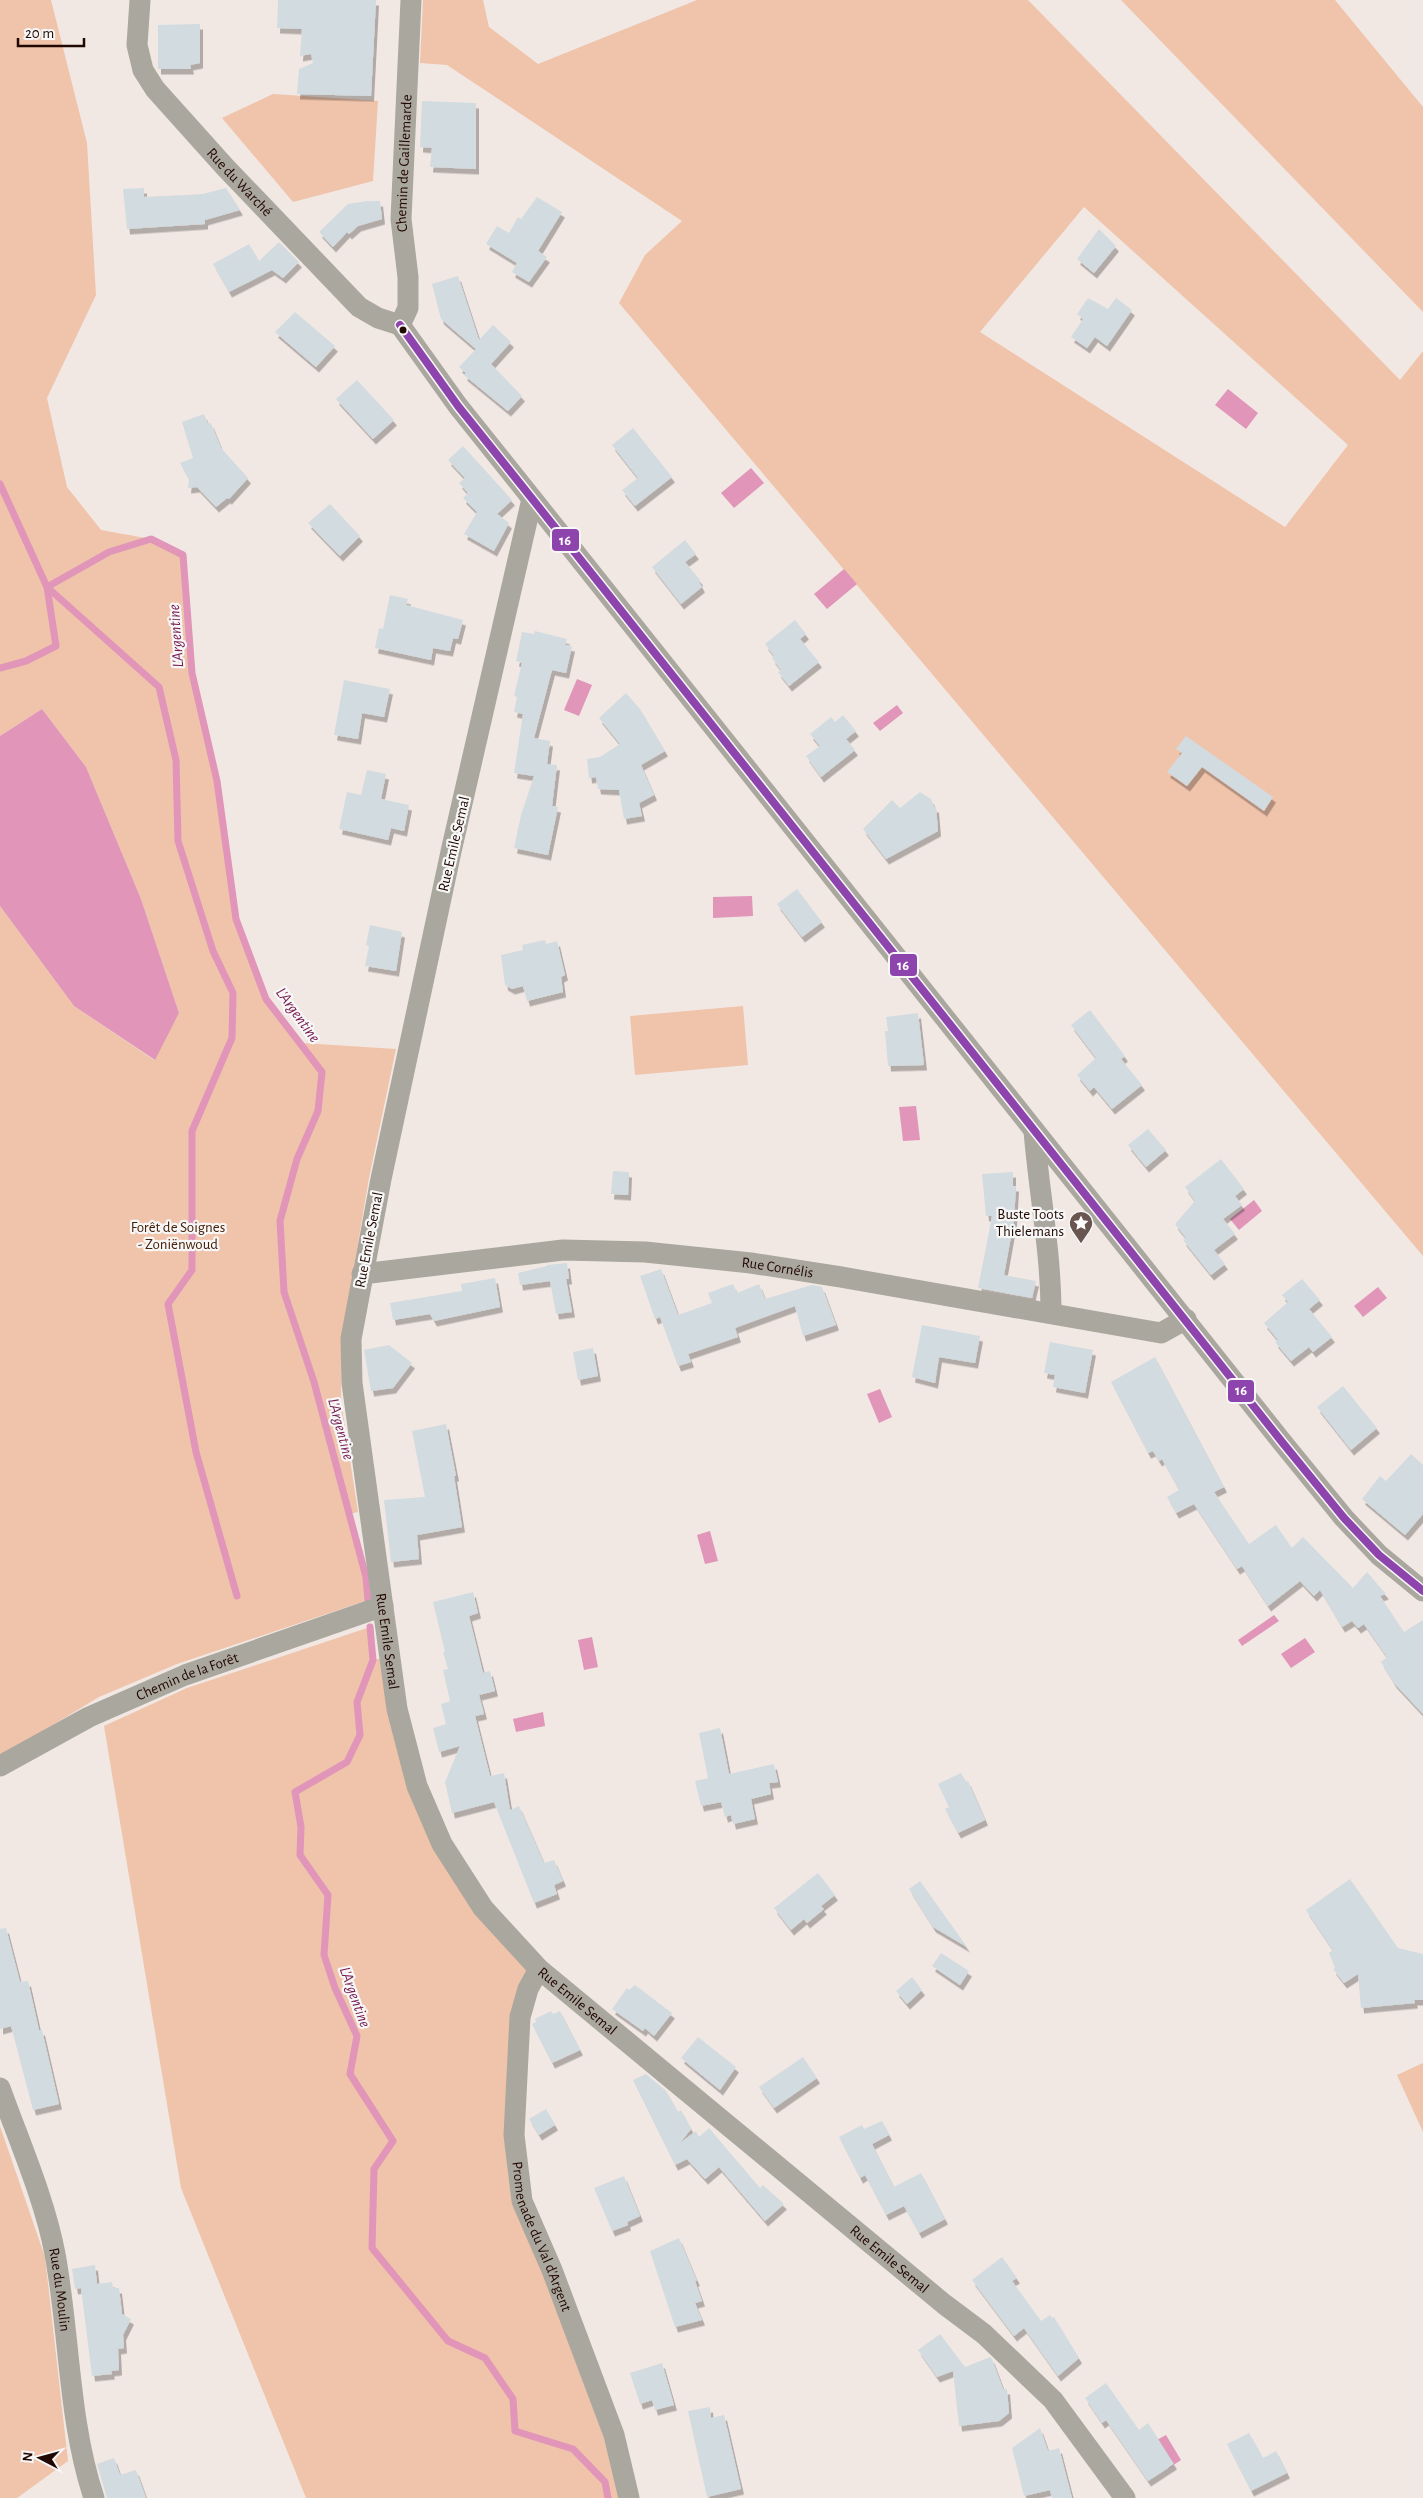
<svg xmlns="http://www.w3.org/2000/svg" width="1423" height="2498" font-family="'Alegreya Sans',sans-serif">
<style>
.green{fill:#f0c3ab;fill-rule:evenodd}
.water{fill:#e095b9}
.lines{fill:none;stroke-linecap:round;stroke-linejoin:round}
.stream{stroke:#e095b9;stroke-width:7}
.building{fill:#d2dbdf;filter:url(#shadow)}
.minor{stroke:#aaa79e;stroke-width:21}
.bus-1-casing{stroke:#f7f7f7;stroke-width:11}
.bus-1{stroke:#8e44ad;stroke-width:8}
.bus-dot{fill:#210800;stroke:#f7f7f7;stroke-width:2}
.labels{text-anchor:middle;dominant-baseline:central;stroke-width:4.5;stroke-linejoin:round;paint-order:stroke}
.street-label{font-size:15px;fill:#210800;stroke:#f7f7f7}
.poi-label{font-size:15px;fill:#210800;stroke:#f7f7f7;text-anchor:end}
.park-label{font-size:15px;fill:#472109;stroke:#f7f7f7}
.water-label{font-size:16px;font-style:italic;fill:#771b51;stroke:#f7f7f7}
.line-badge{stroke:#f7f7f7;stroke-width:2}
.badge-label{font-size:14px;text-anchor:middle;font-weight:bold;fill:#fff}
</style>
<defs>
<filter id="shadow"><feDropShadow dx="3" dy="5.5" stdDeviation="0" flood-color="#0004"/></filter>
</defs>
<rect width="100%" height="100%" fill="#f1e8e4"/>
<g class="green">
<path d="M 0,0 L 51,0 L 87,143 L 96,295 L 47,398 L 67,487 L 101,530 L 151,539 L 183,555 L 192,673 L 217,781 L 236,919 L 266,999 L 302,1043 L 396,1049 L 369,1178 L 342,1338 L 341,1401 L 358,1512 L 349,1514 L 366,1577 L 368,1600 L 177,1664 L 99,1697 L 0,1757 L 0,906 L 74,1006 L 154,1060 L 179,1013 L 141,899 L 86,767 L 42,709 L 0,736 Z"/>
<path d="M 423,0 L 483,0 L 489,27 L 538,64 L 697,0 L 1028,0 L 1400,380 L 1423,351 L 1423,1256 L 619,303 L 645,255 L 682,221 L 447,65 L 420,63 ZM 1084,207 L 1348,445 L 1285,527 L 980,332 Z"/>
<path d="M 1121,0 L 1335,0 L 1423,107 L 1423,312 Z"/>
<path d="M 273,94 L 378,101 L 373,181 L 293,202 L 222,118 Z"/>
<path d="M 743,1006 L 748,1065 L 635,1075 L 630,1016 Z"/>
<path d="M 370,1627 L 373,1659 L 380,1659 L 408,1790 L 527,1971 L 504,2135 L 512,2204 L 543,2274 L 604,2438 L 619,2498 L 306,2498 L 181,2188 L 104,1726 L 187,1688 Z"/>
<path d="M 1423,2063 L 1423,2132 L 1397,2075 Z"/>
<path d="M 0,2126 L 45,2257 L 68,2461 L 17,2498 L 0,2498 Z"/>
</g>
<g class="water">
<path d="M 1228,389 L 1258,413 L 1246,429 L 1215,405 Z"/>
<path d="M 751,468 L 764,483 L 734,508 L 721,493 Z"/>
<path d="M 844,569 L 857,584 L 827,609 L 814,594 Z"/>
<path d="M 577,679 L 592,685 L 579,716 L 564,710 Z"/>
<path d="M 897,705 L 903,713 L 880,731 L 873,723 Z"/>
<path d="M 42,709 L 86,767 L 141,899 L 179,1013 L 155,1060 L 74,1006 L 0,906 L 0,736 Z"/>
<path d="M 752,896 L 753,916 L 713,918 L 713,897 Z"/>
<path d="M 916,1106 L 920,1140 L 903,1141 L 899,1107 Z"/>
<path d="M 1254,1200 L 1262,1211 L 1239,1230 L 1230,1219 Z"/>
<path d="M 1378,1287 L 1387,1298 L 1363,1317 L 1354,1306 Z"/>
<path d="M 880,1389 L 892,1417 L 879,1423 L 867,1394 Z"/>
<path d="M 710,1531 L 718,1561 L 705,1564 L 697,1535 Z"/>
<path d="M 1274,1615 L 1279,1621 L 1242,1646 L 1238,1640 Z"/>
<path d="M 592,1637 L 598,1667 L 584,1670 L 578,1640 Z"/>
<path d="M 1305,1638 L 1315,1652 L 1291,1668 L 1281,1654 Z"/>
<path d="M 543,1712 L 545,1726 L 516,1732 L 513,1719 Z"/>
<path d="M 1166,2435 L 1181,2460 L 1169,2468 L 1153,2442 Z"/>
</g>
<g class="lines">
<g class="stream">
<path d="M 0,484 L 47,587 L 159,687 L 176,760 L 178,841 L 213,951 L 233,993 L 232,1038 L 192,1131 L 192,1270 L 168,1304 L 196,1452 L 237,1596"/>
<path d="M 0,668 L 26,661 L 56,646 L 47,587 L 109,552 L 151,539 L 183,555 L 192,673 L 217,781 L 236,919 L 266,999 L 322,1072 L 318,1111 L 297,1159 L 280,1221 L 284,1292 L 314,1382 L 366,1577 L 368,1600"/>
<path d="M 370,1627 L 373,1660 L 357,1702 L 360,1735 L 347,1762 L 295,1792 L 301,1827 L 300,1855 L 328,1895 L 324,1955 L 335,1988 L 357,2036 L 350,2074 L 393,2141 L 374,2169 L 372,2248 L 448,2341 L 485,2358 L 513,2399 L 515,2431 L 573,2449 L 605,2482 L 608,2498"/>
</g>
</g>
<g class="building">
<path d="M 278,0 L 376,0 L 371,96 L 297,94 L 299,69 L 313,63 L 311,54 L 300,56 L 302,29 L 277,28 Z"/>
<path d="M 200,24 L 200,63 L 190,65 L 191,69 L 158,69 L 158,25 Z"/>
<path d="M 422,101 L 476,103 L 476,169 L 430,167 L 432,148 L 420,147 Z"/>
<path d="M 144,188 L 144,197 L 203,194 L 226,188 L 240,210 L 205,220 L 205,224 L 127,229 L 123,189 Z"/>
<path d="M 537,197 L 562,212 L 538,251 L 547,257 L 529,282 L 512,272 L 517,263 L 486,244 L 497,226 L 509,233 L 518,217 L 521,219 Z"/>
<path d="M 367,201 L 380,201 L 382,219 L 358,226 L 349,234 L 347,232 L 333,247 L 319,232 L 348,204 Z"/>
<path d="M 1099,229 L 1116,246 L 1094,273 L 1077,259 Z"/>
<path d="M 279,242 L 299,262 L 283,278 L 272,270 L 229,292 L 213,264 L 249,244 L 259,261 Z"/>
<path d="M 458,276 L 479,340 L 493,325 L 511,342 L 491,364 L 522,396 L 508,411 L 464,375 L 466,373 L 459,367 L 476,349 L 441,319 L 432,284 Z"/>
<path d="M 1088,298 L 1108,309 L 1116,298 L 1132,310 L 1107,346 L 1095,337 L 1087,348 L 1071,337 L 1083,319 L 1077,314 Z"/>
<path d="M 295,312 L 335,346 L 316,367 L 275,332 Z"/>
<path d="M 357,380 L 394,420 L 373,439 L 336,399 Z"/>
<path d="M 204,414 L 208,424 L 211,423 L 221,448 L 248,478 L 229,499 L 227,498 L 216,507 L 197,487 L 188,488 L 189,479 L 180,463 L 193,458 L 182,422 Z"/>
<path d="M 633,428 L 672,477 L 635,506 L 622,490 L 638,478 L 612,445 Z"/>
<path d="M 463,446 L 512,500 L 497,514 L 509,523 L 494,551 L 464,534 L 477,512 L 463,498 L 468,493 L 459,483 L 465,478 L 448,460 Z"/>
<path d="M 330,504 L 360,536 L 340,556 L 308,523 Z"/>
<path d="M 685,540 L 696,554 L 685,562 L 700,580 L 699,582 L 702,587 L 681,604 L 652,567 Z"/>
<path d="M 390,595 L 408,599 L 406,605 L 463,620 L 458,639 L 453,638 L 450,651 L 433,648 L 431,660 L 375,648 L 379,628 L 383,629 Z"/>
<path d="M 795,620 L 806,634 L 800,639 L 819,662 L 789,686 L 778,672 L 781,670 L 772,658 L 774,656 L 765,644 Z"/>
<path d="M 535,631 L 567,639 L 565,645 L 572,646 L 566,673 L 552,670 L 534,738 L 550,741 L 547,764 L 557,765 L 552,806 L 558,807 L 548,855 L 514,848 L 521,815 L 534,776 L 514,773 L 523,714 L 514,712 L 517,697 L 514,696 L 522,663 L 516,661 L 522,632 L 534,634 Z"/>
<path d="M 344,680 L 390,689 L 384,717 L 362,713 L 358,739 L 334,735 Z"/>
<path d="M 626,693 L 640,709 L 665,751 L 641,765 L 654,795 L 639,803 L 642,816 L 624,819 L 619,790 L 598,789 L 596,777 L 589,778 L 587,759 L 600,757 L 620,744 L 599,718 Z"/>
<path d="M 843,715 L 856,731 L 846,739 L 855,750 L 821,777 L 806,756 L 820,746 L 810,734 L 831,717 L 835,722 Z"/>
<path d="M 1186,736 L 1273,797 L 1264,811 L 1202,767 L 1187,786 L 1167,772 L 1182,753 L 1176,749 Z"/>
<path d="M 367,770 L 386,774 L 381,799 L 409,805 L 404,831 L 391,828 L 388,840 L 339,829 L 347,792 L 361,795 Z"/>
<path d="M 920,792 L 931,799 L 934,807 L 936,807 L 938,831 L 886,859 L 863,829 L 892,800 L 900,808 Z"/>
<path d="M 797,889 L 822,922 L 802,937 L 777,904 Z"/>
<path d="M 370,925 L 402,932 L 396,971 L 365,966 L 369,946 L 366,945 Z"/>
<path d="M 545,940 L 546,944 L 557,941 L 565,975 L 561,977 L 563,992 L 527,1001 L 523,986 L 512,989 L 505,985 L 501,955 L 523,950 L 522,945 Z"/>
<path d="M 1090,1010 L 1125,1056 L 1121,1059 L 1142,1085 L 1112,1109 L 1094,1087 L 1090,1091 L 1077,1075 L 1096,1058 L 1071,1025 Z"/>
<path d="M 918,1013 L 924,1065 L 888,1066 L 885,1031 L 888,1031 L 886,1017 Z"/>
<path d="M 1148,1129 L 1166,1150 L 1146,1167 L 1128,1145 Z"/>
<path d="M 1221,1159 L 1244,1189 L 1235,1196 L 1242,1205 L 1223,1219 L 1235,1234 L 1214,1250 L 1225,1264 L 1211,1275 L 1183,1240 L 1186,1238 L 1175,1224 L 1195,1201 L 1185,1187 Z"/>
<path d="M 613,1171 L 629,1172 L 628,1195 L 611,1194 Z"/>
<path d="M 1013,1172 L 1013,1186 L 1016,1186 L 1014,1220 L 1004,1275 L 1036,1281 L 1032,1298 L 978,1288 L 992,1216 L 986,1216 L 982,1174 Z"/>
<path d="M 567,1263 L 569,1279 L 566,1279 L 572,1312 L 556,1314 L 550,1281 L 520,1285 L 518,1273 L 547,1266 L 547,1265 Z"/>
<path d="M 661,1269 L 678,1315 L 712,1303 L 708,1293 L 733,1284 L 737,1293 L 759,1284 L 765,1299 L 812,1285 L 822,1287 L 836,1325 L 803,1336 L 795,1306 L 735,1328 L 738,1337 L 688,1354 L 691,1362 L 678,1366 L 660,1317 L 655,1319 L 640,1276 Z"/>
<path d="M 495,1278 L 500,1307 L 434,1321 L 430,1314 L 393,1320 L 390,1303 L 462,1291 L 461,1284 Z"/>
<path d="M 1302,1279 L 1320,1300 L 1309,1309 L 1332,1337 L 1313,1352 L 1309,1347 L 1291,1361 L 1275,1342 L 1278,1340 L 1264,1323 L 1288,1302 L 1282,1295 Z"/>
<path d="M 922,1325 L 980,1336 L 975,1363 L 939,1357 L 935,1383 L 912,1377 Z"/>
<path d="M 1050,1342 L 1093,1350 L 1085,1393 L 1053,1387 L 1055,1375 L 1044,1373 Z"/>
<path d="M 389,1345 L 412,1363 L 393,1388 L 371,1391 L 364,1350 Z"/>
<path d="M 593,1348 L 598,1376 L 578,1380 L 573,1352 Z"/>
<path d="M 1155,1357 L 1224,1487 L 1214,1492 L 1249,1544 L 1276,1525 L 1292,1548 L 1303,1537 L 1353,1588 L 1367,1572 L 1386,1594 L 1380,1596 L 1404,1632 L 1423,1620 L 1423,1714 L 1394,1683 L 1381,1662 L 1387,1657 L 1364,1624 L 1358,1628 L 1352,1621 L 1342,1627 L 1320,1590 L 1314,1596 L 1300,1581 L 1268,1606 L 1242,1566 L 1237,1569 L 1194,1504 L 1176,1513 L 1167,1497 L 1179,1490 L 1162,1459 L 1159,1461 L 1153,1451 L 1148,1453 L 1111,1382 Z"/>
<path d="M 1343,1386 L 1377,1428 L 1351,1450 L 1317,1407 Z"/>
<path d="M 446,1424 L 456,1476 L 454,1476 L 462,1527 L 417,1535 L 419,1559 L 391,1562 L 384,1500 L 425,1497 L 412,1431 Z"/>
<path d="M 1411,1454 L 1423,1465 L 1423,1514 L 1405,1535 L 1362,1499 L 1380,1476 L 1386,1481 Z"/>
<path d="M 473,1592 L 478,1613 L 469,1616 L 483,1673 L 490,1671 L 495,1691 L 479,1695 L 484,1714 L 475,1716 L 490,1776 L 504,1773 L 510,1810 L 519,1806 L 544,1863 L 554,1860 L 563,1881 L 554,1885 L 557,1894 L 534,1903 L 494,1802 L 452,1813 L 445,1782 L 460,1746 L 439,1752 L 433,1728 L 446,1724 L 441,1704 L 450,1701 L 443,1670 L 448,1669 L 443,1652 L 445,1652 L 433,1602 Z"/>
<path d="M 720,1728 L 729,1774 L 774,1764 L 778,1782 L 769,1783 L 771,1794 L 751,1799 L 755,1819 L 733,1824 L 731,1815 L 725,1817 L 721,1802 L 701,1806 L 695,1781 L 708,1778 L 699,1733 Z"/>
<path d="M 961,1773 L 966,1782 L 968,1781 L 985,1820 L 958,1833 L 945,1809 L 949,1807 L 938,1784 Z"/>
<path d="M 818,1873 L 835,1895 L 821,1906 L 824,1909 L 807,1923 L 804,1919 L 791,1930 L 774,1908 Z"/>
<path d="M 1350,1879 L 1398,1948 L 1423,1954 L 1423,2000 L 1414,2000 L 1415,2003 L 1361,2008 L 1358,1974 L 1344,1983 L 1333,1969 L 1335,1968 L 1329,1953 L 1333,1950 L 1306,1910 Z"/>
<path d="M 920,1881 L 967,1947 L 933,1927 L 909,1889 Z"/>
<path d="M 6,1928 L 20,1982 L 28,1981 L 39,2030 L 42,2030 L 59,2104 L 33,2110 L 11,2026 L 0,2029 L 0,1929 Z"/>
<path d="M 941,1953 L 969,1971 L 960,1985 L 932,1966 Z"/>
<path d="M 912,1977 L 922,1990 L 907,2004 L 896,1991 Z"/>
<path d="M 635,1985 L 672,2013 L 654,2036 L 645,2028 L 643,2031 L 612,2009 L 627,1988 L 629,1990 Z"/>
<path d="M 551,2011 L 553,2014 L 560,2011 L 580,2050 L 552,2063 L 532,2024 L 536,2022 L 535,2019 Z"/>
<path d="M 698,2037 L 736,2067 L 720,2090 L 681,2058 Z"/>
<path d="M 803,2057 L 817,2078 L 774,2108 L 759,2087 Z"/>
<path d="M 646,2074 L 666,2091 L 678,2112 L 681,2110 L 691,2129 L 680,2143 L 696,2131 L 699,2137 L 709,2128 L 760,2188 L 763,2185 L 784,2204 L 765,2221 L 719,2167 L 705,2179 L 687,2159 L 675,2165 L 633,2080 Z"/>
<path d="M 546,2109 L 555,2125 L 539,2135 L 529,2119 Z"/>
<path d="M 882,2121 L 889,2135 L 872,2144 L 894,2187 L 921,2173 L 945,2219 L 919,2233 L 904,2206 L 886,2215 L 865,2175 L 860,2178 L 839,2137 L 862,2125 L 864,2129 Z"/>
<path d="M 624,2176 L 640,2216 L 627,2222 L 628,2225 L 612,2231 L 594,2188 Z"/>
<path d="M 679,2238 L 697,2281 L 695,2281 L 702,2301 L 695,2303 L 702,2320 L 675,2327 L 650,2251 Z"/>
<path d="M 1002,2257 L 1017,2278 L 1012,2281 L 1041,2321 L 1050,2315 L 1052,2318 L 1054,2317 L 1079,2358 L 1058,2376 L 1024,2328 L 1014,2336 L 972,2280 Z"/>
<path d="M 95,2265 L 97,2284 L 112,2282 L 113,2288 L 119,2288 L 122,2314 L 131,2319 L 123,2335 L 124,2348 L 118,2349 L 119,2370 L 111,2371 L 112,2374 L 92,2376 L 81,2288 L 75,2289 L 72,2269 Z"/>
<path d="M 940,2334 L 965,2367 L 990,2357 L 992,2359 L 1003,2389 L 1007,2389 L 1009,2413 L 999,2421 L 959,2426 L 953,2371 L 937,2377 L 918,2350 Z"/>
<path d="M 662,2363 L 674,2405 L 655,2410 L 652,2400 L 640,2404 L 630,2373 Z"/>
<path d="M 1106,2383 L 1139,2430 L 1148,2423 L 1174,2464 L 1148,2481 L 1106,2420 L 1102,2423 L 1085,2398 Z"/>
<path d="M 710,2407 L 711,2418 L 724,2415 L 741,2489 L 707,2497 L 688,2411 Z"/>
<path d="M 1040,2428 L 1048,2451 L 1059,2448 L 1072,2498 L 1052,2498 L 1050,2490 L 1024,2496 L 1012,2448 Z"/>
<path d="M 1249,2433 L 1263,2458 L 1276,2451 L 1287,2473 L 1251,2491 L 1227,2444 Z"/>
<path d="M 114,2458 L 120,2475 L 136,2470 L 146,2498 L 107,2498 L 97,2464 Z"/>
</g>
<g class="lines">
<g class="minor">
<path id="s1" d="M 140,0 L 137,45 L 143,70 L 155,89 L 225,167 L 359,307 L 378,318 L 400,325"/>
<path d="M 400,325 L 458,406 L 522,486 L 1282,1442 L 1344,1518 L 1379,1555 L 1423,1591"/>
<path id="s2" d="M 400,325 L 408,308 L 408,277 L 401,219 L 411,0"/>
<path id="s3" d="M 532,499 L 452,847 L 381,1179 L 351,1339 L 352,1383 L 397,1709 L 417,1786 L 442,1844 L 483,1908 L 539,1969 L 944,2304 L 984,2334 L 1053,2400 L 1125,2498"/>
<path d="M 1034,1131 C 1039,1192 1051,1252 1051,1313"/>
<path id="s4" d="M 362,1274 L 563,1250 L 645,1252 L 751,1263 L 841,1277 L 1161,1333 L 1186,1319"/>
<path id="s5" d="M 0,1766 L 89,1717 L 185,1675 L 383,1606"/>
<path id="s6" d="M 539,1969 L 528,1989 L 520,2017 L 514,2135 L 522,2201 L 552,2270 L 614,2435 L 629,2498"/>
<path id="s7" d="M 0,2088 C 19,2141 45,2200 55,2254 C 70,2335 68,2420 94,2498"/>
</g>
<g class="bus-1-casing">
<path id="bus-1" d="M 400,325 L 458,406 L 522,486 L 1282,1442 L 1344,1518 L 1379,1555 L 1423,1591"/>
</g>
<use href="#bus-1" class="bus-1"/>
</g>
<defs>
<g id="sight-pin" transform="scale(1.25)"><path d="M0 17L-7.5 6A9.5 9.5 0 1 1 7.5 6Z" fill="#6a5650" stroke="#f7f7f7"/><path d="M0-6L1.8-2.2L6-1.7L2.9 1.2L3.7 5.4L0 3.3L-3.7 5.4L-2.9 1.2L-6-1.7L-1.8-2.2Z" fill="#fff"/></g>
</defs>
<g fill-rule="evenodd">
<use href="#sight-pin" x="1081" y="1223"/>
</g>
<circle class="bus-dot" cx="403" cy="330" r="4.5"/>
<g class="labels">
<g class="street-label">
<text stroke="none"><textPath href="#s2" startOffset="164">Chemin de Gaillemarde</textPath></text>
<text stroke="none"><textPath href="#s1" startOffset="219">Rue du Warché</textPath></text>
<text transform="translate(454 844) rotate(-77)">Rue Emile Semal</text>
<text transform="translate(369 1240) rotate(-79)">Rue Emile Semal</text>
<text stroke="none"><textPath href="#s4" startOffset="418">Rue Cornélis</textPath></text>
<text stroke="none"><textPath href="#s3" startOffset="1164">Rue Emile Semal</textPath></text>
<text stroke="none"><textPath href="#s5" startOffset="208">Chemin de la Forêt</textPath></text>
<text stroke="none"><textPath href="#s3" startOffset="1584">Rue Emile Semal</textPath></text>
<text stroke="none"><textPath href="#s6" startOffset="276">Promenade du Val d'Argent</textPath></text>
<text stroke="none"><textPath href="#s3" startOffset="1989">Rue Emile Semal</textPath></text>
<text stroke="none"><textPath href="#s7" startOffset="211">Rue du Moulin</textPath></text>
</g>
<g class="poi-label">
<text x="1064" y="1214">Buste Toots<tspan x="1064" dy="17">Thielemans</tspan></text>
</g>
<g class="park-label">
<text x="178" y="1227">Forêt de Soignes<tspan x="178" dy="17">- Zoniënwoud</tspan></text>
</g>
<g class="water-label">
<text transform="translate(176 636) rotate(-94)">L'Argentine</text>
<text transform="translate(298 1015) rotate(54)">L'Argentine</text>
<text transform="translate(341 1429) rotate(75)">L'Argentine</text>
<text transform="translate(355 1997) rotate(70)">L'Argentine</text>
</g>
</g>
<g class="line-badge">
<rect x="551" y="528" width="29" height="24" rx="5" fill="#8e44ad"/>
<rect x="889" y="953" width="29" height="24" rx="5" fill="#8e44ad"/>
<rect x="1227" y="1379" width="28" height="24" rx="5" fill="#8e44ad"/>
</g>
<g class="badge-label">
<text x="565" y="545">16</text>
<text x="903" y="970">16</text>
<text x="1241" y="1395">16</text>
</g>
<g transform="translate(40 2458) rotate(276)" stroke="#f7f7f7" stroke-width="4" paint-order="stroke">
<path d="M0-4L9 19L0 12L-9 19Z" fill="#210800"/>
<text y="-8" font-size="14" font-weight="bold" text-anchor="middle" fill="#210800">N</text>
</g>
<path d="M18 38v8h66v-8" fill="none" stroke="#210800" stroke-width="2.5"/>
<text x="25" y="38" font-size="15" fill="#210800" stroke="#f7f7f7" stroke-width="4" paint-order="stroke">20 m</text>
</svg>
